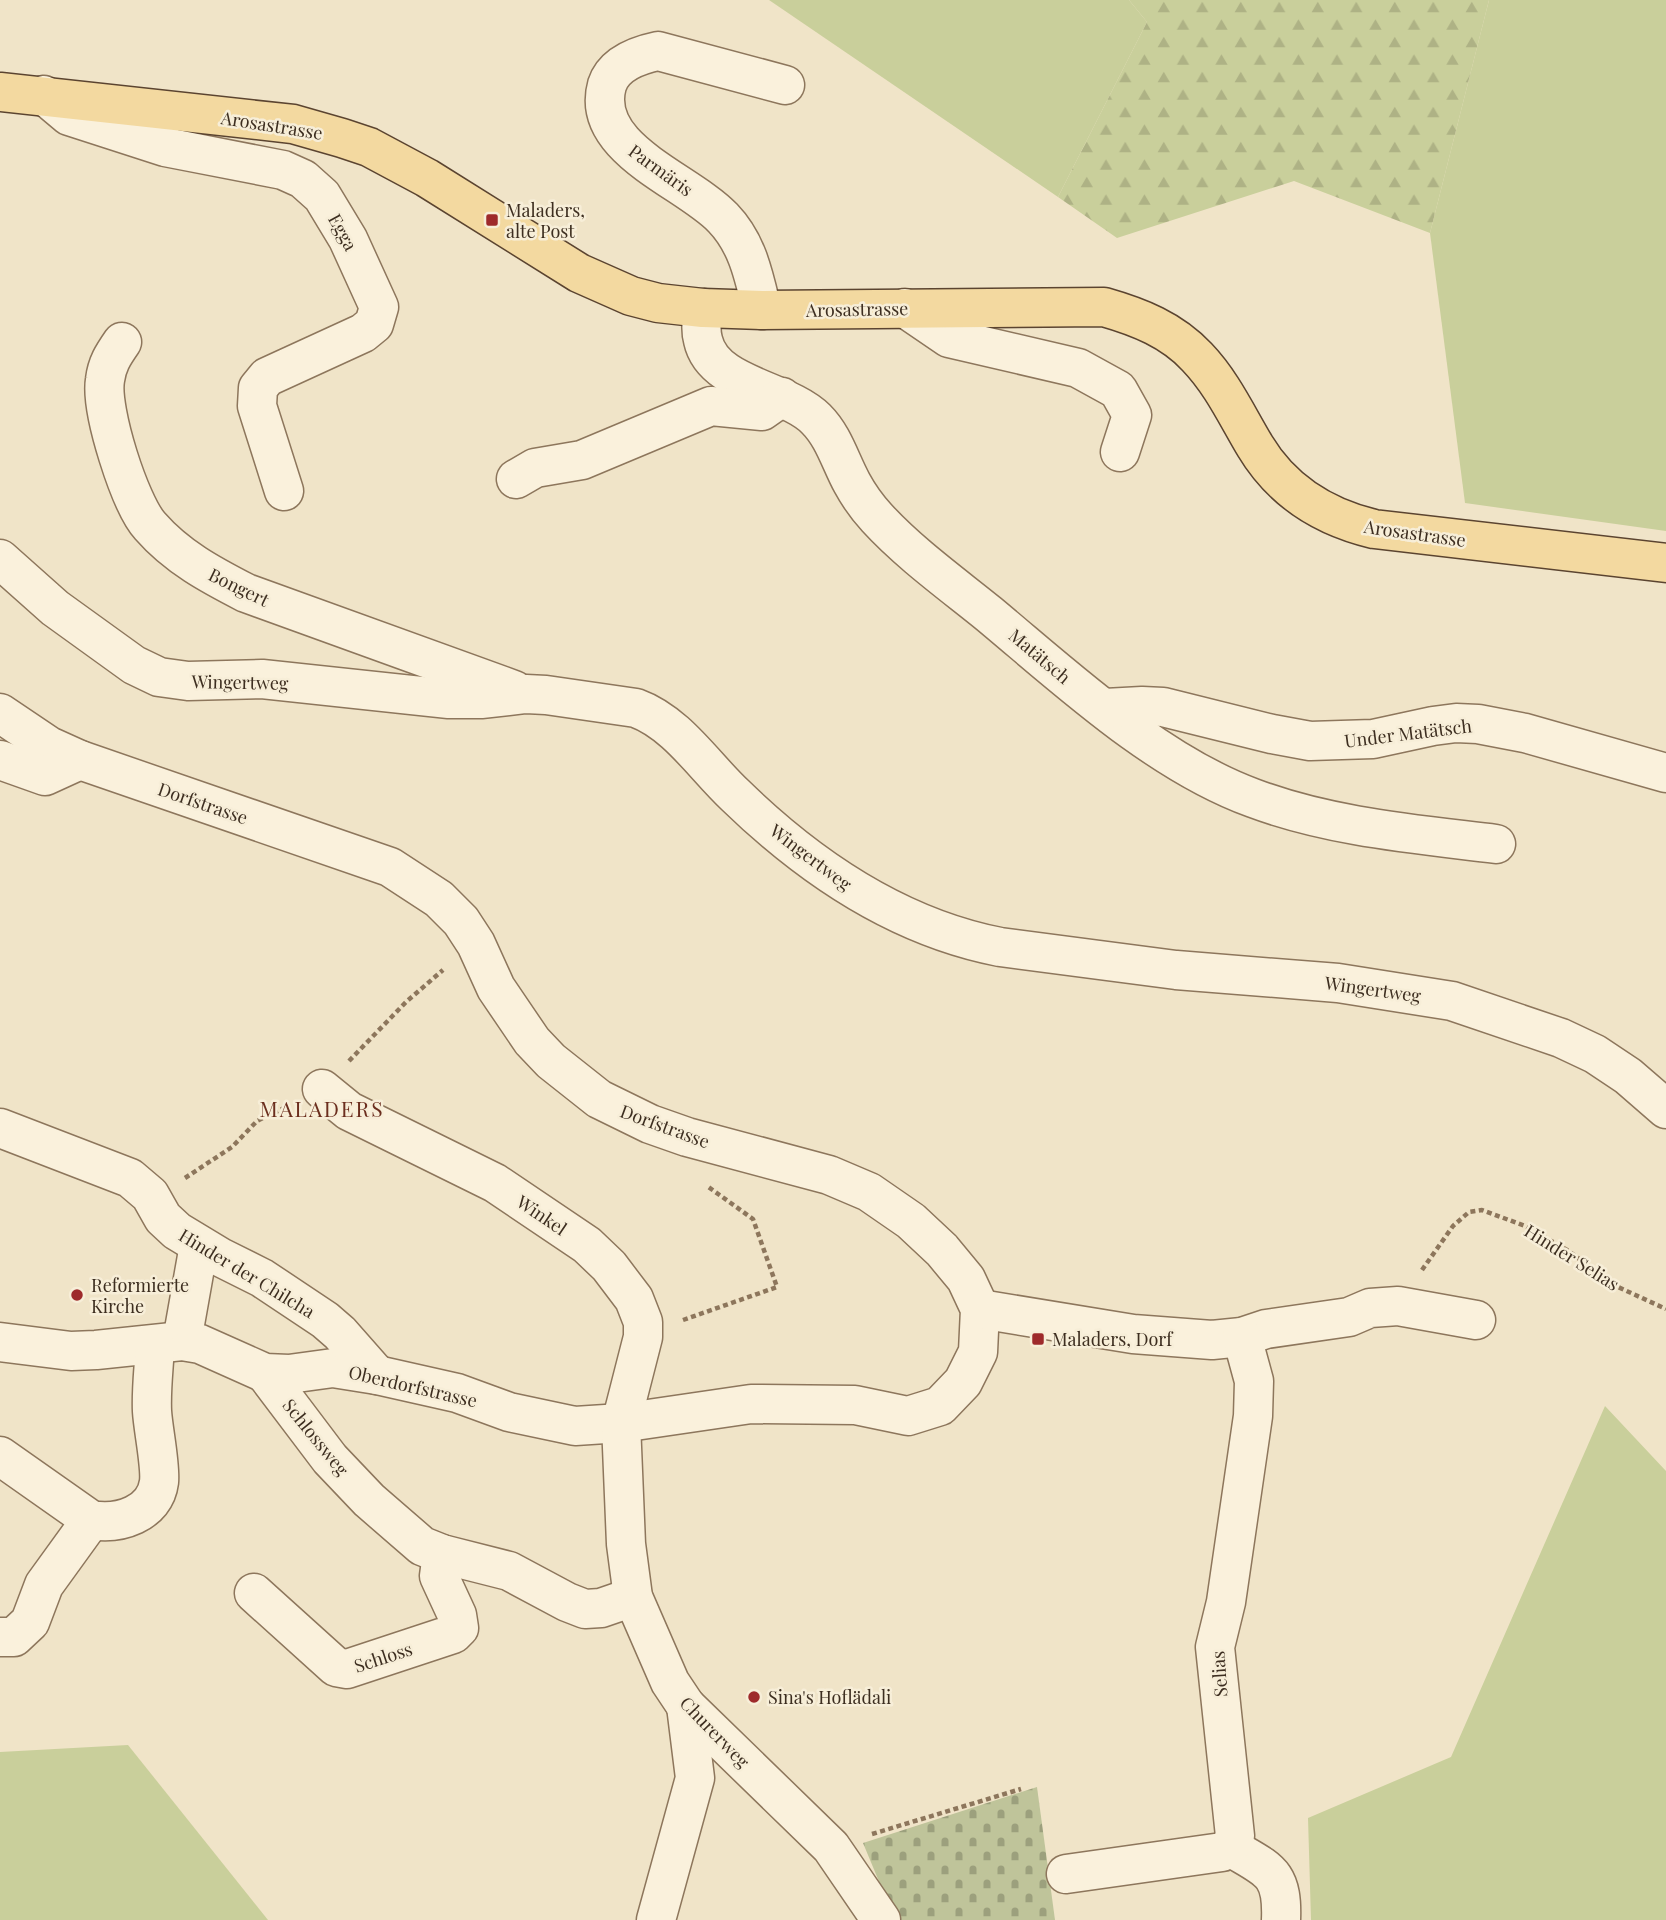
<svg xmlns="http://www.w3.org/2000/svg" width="1666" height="1920" font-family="'Playfair Display',serif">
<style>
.grass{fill:#c9cf9b}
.forest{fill:url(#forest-firs)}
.cemetery{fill:url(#cemetery-stones)}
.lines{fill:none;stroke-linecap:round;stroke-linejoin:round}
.minor-casing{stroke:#8d765c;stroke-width:41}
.major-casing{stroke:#5b4430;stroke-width:41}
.path{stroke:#8d765c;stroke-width:4.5;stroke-dasharray:5 3.5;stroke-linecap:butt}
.minor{stroke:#faf1dc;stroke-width:38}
.major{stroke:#f3d9a0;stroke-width:38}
.poi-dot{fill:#9e2a2b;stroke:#f7eed8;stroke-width:2.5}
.labels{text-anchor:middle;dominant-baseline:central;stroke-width:5;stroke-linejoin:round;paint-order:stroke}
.street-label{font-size:18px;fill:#3d2e20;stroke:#f7eed8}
.poi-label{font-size:18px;fill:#3d2e20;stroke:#f7eed8;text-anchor:start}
.quarter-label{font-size:21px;letter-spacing:2px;fill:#6b2e1e;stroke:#f7eed8}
</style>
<defs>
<pattern id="forest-firs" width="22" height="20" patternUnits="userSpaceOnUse" patternTransform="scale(1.75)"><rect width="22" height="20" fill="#c9cf9b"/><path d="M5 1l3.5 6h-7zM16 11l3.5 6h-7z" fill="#aeb285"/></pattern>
<pattern id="cemetery-stones" width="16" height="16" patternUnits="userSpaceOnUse" patternTransform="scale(1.75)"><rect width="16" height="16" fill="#bfc49a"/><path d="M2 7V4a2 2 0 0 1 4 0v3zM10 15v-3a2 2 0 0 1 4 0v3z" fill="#9ca07d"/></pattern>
</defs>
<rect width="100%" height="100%" fill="#f0e4c8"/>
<g class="grass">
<path d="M 769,0 L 1129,0 L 1147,22 L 1058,197 Z"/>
<path d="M 1489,0 L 1666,0 L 1666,531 L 1465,503 L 1430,233 Z"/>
<path d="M 1605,1406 L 1666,1471 L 1666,1920 L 1311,1920 L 1308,1818 L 1451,1757 Z"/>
<path d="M 128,1745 L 268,1920 L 0,1920 L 0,1752 Z"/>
</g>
<path class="forest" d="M 1129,0 L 1489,0 L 1430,233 L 1294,181 L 1117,238 L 1058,197 L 1147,22 Z"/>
<path class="cemetery" d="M 1037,1787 L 1055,1920 L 895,1920 L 863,1843 Z"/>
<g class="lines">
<g class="minor-casing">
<g id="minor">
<path d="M 44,95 L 69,116 L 165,147 L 283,170 L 303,179 L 322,196 L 348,239 L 379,307 L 374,324 L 363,333 L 267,377 L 258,388 L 257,406 L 284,491"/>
<path d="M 703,308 C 702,318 700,330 703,340 C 713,386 786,389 816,419 C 834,437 840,461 852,483 C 859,496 867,507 877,518 C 909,553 952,584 989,614 C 1067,679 1157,763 1253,798 C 1330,827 1415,834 1496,844"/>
<path d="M 905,308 L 949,338 L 1078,368 L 1118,390 L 1132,415 L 1120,452"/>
<path d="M 762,310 C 754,277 748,244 723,218 C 687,180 589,149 607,85 C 614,63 639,55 658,51 L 785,85"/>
<path d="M 122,342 C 113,355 107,364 105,380 C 100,410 130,504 150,526 C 177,557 211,575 246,593 L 514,690"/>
<path d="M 516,479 L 535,468 L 582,460 L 711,406 L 762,411 L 782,397"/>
<path d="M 0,559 L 55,608 L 134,665 L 159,677 L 188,681 L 262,679 L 449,699 L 483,699 L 526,694 L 546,695 L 636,708 C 677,723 704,766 735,795 C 810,868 897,927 1000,947 L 1176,970 L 1338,983 L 1452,1001 L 1561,1038 L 1595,1054 L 1628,1076 L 1666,1109"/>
<path d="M 1105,708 L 1142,706 L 1163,707 L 1272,734 L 1310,741 L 1373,739 L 1433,726 L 1456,723 L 1478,724 L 1525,733 L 1666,773"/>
<path d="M 0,713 L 49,746 L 80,760 L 390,867 L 439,899 L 461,921 L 476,944 L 496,988 L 532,1041 L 551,1061 L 599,1099 L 650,1124 L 687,1137 L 829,1175 L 869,1192 L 911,1221 L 942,1250 L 966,1279 L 980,1309 L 978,1352 L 963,1382 L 940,1406 L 908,1416 L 855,1405 L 751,1404 L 621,1423 L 575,1426 L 509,1412 L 457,1393 L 377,1375 L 333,1368 L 289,1374 L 265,1373 L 200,1344 L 182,1341 L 96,1350 L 71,1351 L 0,1342"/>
<path d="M 0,760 L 45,776 L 80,760"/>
<path d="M 322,1089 L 349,1111 L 495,1183 L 587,1245 L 609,1266 L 634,1299 L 643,1322 L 643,1337 L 621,1423 L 626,1544 L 633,1597 L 670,1682 L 686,1706 L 831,1847 L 881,1920"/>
<path d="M 0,1128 L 130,1178 L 150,1195 L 163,1218 L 177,1231 L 220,1257 L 262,1278 L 325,1320 L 340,1333 L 377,1375"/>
<path d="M 980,1309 L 1133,1334 L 1212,1340 L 1242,1337 L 1266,1329 L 1349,1317 L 1370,1308 L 1398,1306 L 1476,1320"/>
<path d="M 182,1341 L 199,1245"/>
<path d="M 265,1373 L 330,1459 L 369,1500 L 422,1546 L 442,1554 L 509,1571 L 567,1602 L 585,1609 L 601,1608 L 633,1597"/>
<path d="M 0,1456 L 91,1520 C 119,1525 155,1514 159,1482 C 161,1466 153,1429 152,1411 C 151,1389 154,1367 155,1345"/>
<path d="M 254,1593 L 336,1667 L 347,1669 L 453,1634 L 459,1628 L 457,1615 L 439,1576 L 442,1554"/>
<path d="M 0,1637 L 14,1637 L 30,1622 L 44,1585 L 91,1520"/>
<path d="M 1230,1847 C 1268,1870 1283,1871 1281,1920"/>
<path d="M 1066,1874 L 1222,1852 L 1230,1847 L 1235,1836 L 1215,1647 L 1226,1602 L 1253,1416 L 1254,1381 L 1242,1337"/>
<path d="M 656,1920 L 695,1778 L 686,1706"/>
</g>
</g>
<g class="major-casing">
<path id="major" d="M 0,92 L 293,124 L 342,138 L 369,147 L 427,178 L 579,273 L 631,296 L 658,303 L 703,308 L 762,310 L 1104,307 C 1139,317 1172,330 1197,357 C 1222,383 1237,416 1255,446 C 1282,491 1324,517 1374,529 L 1666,563"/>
</g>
<g class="path">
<path d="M 349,1061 L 406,1002 L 443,970"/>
<path d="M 185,1178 L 232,1147 L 257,1121 L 286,1107"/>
<path d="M 1422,1270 L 1453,1226 L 1469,1212 L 1482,1210 L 1525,1226 L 1567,1250 L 1618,1287 L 1666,1309"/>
<path d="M 683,1320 L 777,1287 L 753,1219 L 707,1186"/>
<path d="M 872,1834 L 1021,1789"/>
</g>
<use href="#minor" class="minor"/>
<use href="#major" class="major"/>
</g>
<g class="poi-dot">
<rect x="485" y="213" width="14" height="14" rx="3.5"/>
<circle cx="77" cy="1295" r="7"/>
<rect x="1031" y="1332" width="14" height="14" rx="3.5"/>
<circle cx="754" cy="1697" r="7"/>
</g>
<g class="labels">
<g class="street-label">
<text transform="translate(272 125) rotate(9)">Arosastrasse</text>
<text transform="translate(661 170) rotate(36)">Parmäris</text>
<text transform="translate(343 232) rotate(61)">Egga</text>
<text transform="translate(857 309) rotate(-1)">Arosastrasse</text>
<text transform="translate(1415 533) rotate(8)">Arosastrasse</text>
<text transform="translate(239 587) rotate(26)">Bongert</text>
<text transform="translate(1040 656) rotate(40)">Matätsch</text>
<text transform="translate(240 682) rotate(1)">Wingertweg</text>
<text transform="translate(1408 733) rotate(-7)">Under Matätsch</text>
<text transform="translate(203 803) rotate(19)">Dorfstrasse</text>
<text transform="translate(811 857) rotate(37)">Wingertweg</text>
<text transform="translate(1373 989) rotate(8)">Wingertweg</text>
<text transform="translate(665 1126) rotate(20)">Dorfstrasse</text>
<text transform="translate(542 1215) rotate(34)">Winkel</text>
<text transform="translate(1572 1257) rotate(32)">Hinder Selias</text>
<text transform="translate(247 1273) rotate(31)">Hinder der Chilcha</text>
<text transform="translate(413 1386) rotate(13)">Oberdorfstrasse</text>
<text transform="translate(316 1437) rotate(51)">Schlossweg</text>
<text transform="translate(383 1657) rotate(-18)">Schloss</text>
<text transform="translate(1219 1674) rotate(-94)">Selias</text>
<text transform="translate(715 1732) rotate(46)">Churerweg</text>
</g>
<g class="poi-label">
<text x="506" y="210">Maladers,<tspan x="506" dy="21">alte Post</tspan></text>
<text x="91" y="1285">Reformierte<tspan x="91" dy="21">Kirche</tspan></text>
<text x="1052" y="1339">Maladers, Dorf</text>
<text x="768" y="1697">Sina's Hoflädali</text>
</g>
<g class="quarter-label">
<text x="322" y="1108">MALADERS</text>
</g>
</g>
</svg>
